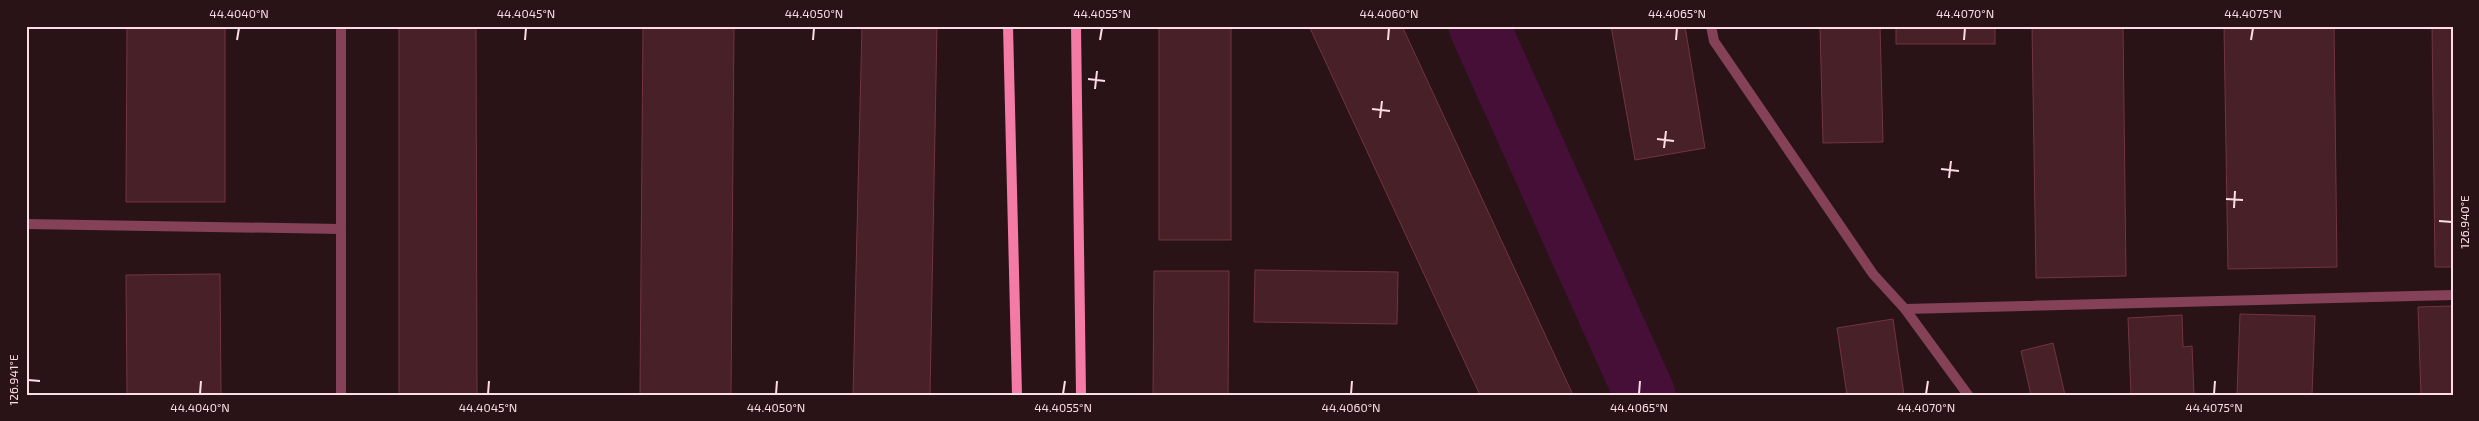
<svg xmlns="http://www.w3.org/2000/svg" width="2479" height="421" font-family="'Exo 2',sans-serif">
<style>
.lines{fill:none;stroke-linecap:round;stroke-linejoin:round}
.river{stroke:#450f38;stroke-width:61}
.building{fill:#482027;stroke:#73343f}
.street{stroke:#844158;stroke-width:10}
.secondary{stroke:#f57ba7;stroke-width:10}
.ticks{fill:none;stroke:#fddde5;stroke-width:2}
.neatline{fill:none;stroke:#fddde5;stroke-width:2}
.ticks-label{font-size:12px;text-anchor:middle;fill:#fddde5}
</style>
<rect width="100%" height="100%" fill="#291317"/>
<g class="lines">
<path class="river" d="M 1479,26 L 1645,395"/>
</g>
<g class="building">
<path d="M 127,26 L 225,26 L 225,202 L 126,202 Z"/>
<path d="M 399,26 L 476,26 L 477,395 L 399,395 Z"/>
<path d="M 643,26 L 734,26 L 731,395 L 640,395 Z"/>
<path d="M 862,26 L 937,26 L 930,395 L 853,395 Z"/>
<rect x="1159" y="26" width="72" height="214"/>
<path d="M 1309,26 L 1402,26 L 1573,395 L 1480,395 Z"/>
<path d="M 1611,26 L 1685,26 L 1705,148 L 1635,160 Z"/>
<path d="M 1820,26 L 1880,26 L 1883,142 L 1823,143 Z"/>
<rect x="1896" y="26" width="99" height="18"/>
<path d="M 2032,26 L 2123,26 L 2126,276 L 2036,278 Z"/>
<path d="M 2224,26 L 2334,26 L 2337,267 L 2228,269 Z"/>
<path d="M 2432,26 L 2453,26 L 2453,267 L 2435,267 Z"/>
<path d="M 1255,270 L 1398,272 L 1397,324 L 1254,322 Z"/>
<path d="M 1154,271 L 1229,271 L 1228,395 L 1153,395 Z"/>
<path d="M 220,274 L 221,395 L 127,395 L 126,275 Z"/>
<path d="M 2453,306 L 2453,395 L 2421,395 L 2418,307 Z"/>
<path d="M 2240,314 L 2315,316 L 2312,395 L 2237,395 Z"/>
<path d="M 2182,315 L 2183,347 L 2192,346 L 2194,395 L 2131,395 L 2128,318 Z"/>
<path d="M 1893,319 L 1904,395 L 1847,395 L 1837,328 Z"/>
<path d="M 2053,343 L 2065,395 L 2031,395 L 2021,351 Z"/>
</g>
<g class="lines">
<g class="street">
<path d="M 341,26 L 341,395"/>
<path d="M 1711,26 L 1714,41 L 1873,274 L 1905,309 L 1968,395"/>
<path d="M 26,224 L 341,229"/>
<path d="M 1905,309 L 2453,295"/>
</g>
<g class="secondary">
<path d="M 1008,26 L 1017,395"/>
<path d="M 1076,26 L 1081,395"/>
</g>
</g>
<path class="ticks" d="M 237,40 L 239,28M 525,40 L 526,28M 813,40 L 814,28M 1100,40 L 1102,28M 1388,40 L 1389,28M 1676,40 L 1677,28M 1964,40 L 1965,28M 2251,40 L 2253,28M 1088,79 L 1105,81M 1095,89 L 1097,71M 1372,109 L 1390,111M 1380,118 L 1382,101M 1657,139 L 1674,141M 1664,148 L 1666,131M 1941,169 L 1959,171M 1949,178 L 1951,161M 2226,199 L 2243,200M 2234,208 L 2235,191M 2439,221 L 2452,222M 28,380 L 40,381M 200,394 L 201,381M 488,394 L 489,381M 776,394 L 777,381M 1063,394 L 1065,381M 1351,394 L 1352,381M 1639,394 L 1640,381M 1926,394 L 1928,381M 2214,394 L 2215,381"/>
<rect width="2479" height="421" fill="none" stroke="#291317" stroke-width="55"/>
<rect x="28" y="28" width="2424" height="366" class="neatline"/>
<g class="ticks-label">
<text x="239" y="18">44.4040°N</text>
<text x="526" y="18">44.4045°N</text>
<text x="814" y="18">44.4050°N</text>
<text x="1102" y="18">44.4055°N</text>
<text x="1389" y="18">44.4060°N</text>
<text x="1677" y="18">44.4065°N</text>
<text x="1965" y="18">44.4070°N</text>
<text x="2253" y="18">44.4075°N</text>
<text transform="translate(2465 222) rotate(-90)" y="4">126.940°E</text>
<text transform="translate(14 380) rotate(-90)" y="4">126.941°E</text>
<text x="200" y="412">44.4040°N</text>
<text x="488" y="412">44.4045°N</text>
<text x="776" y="412">44.4050°N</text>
<text x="1063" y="412">44.4055°N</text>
<text x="1351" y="412">44.4060°N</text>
<text x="1639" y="412">44.4065°N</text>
<text x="1926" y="412">44.4070°N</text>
<text x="2214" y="412">44.4075°N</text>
</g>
</svg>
